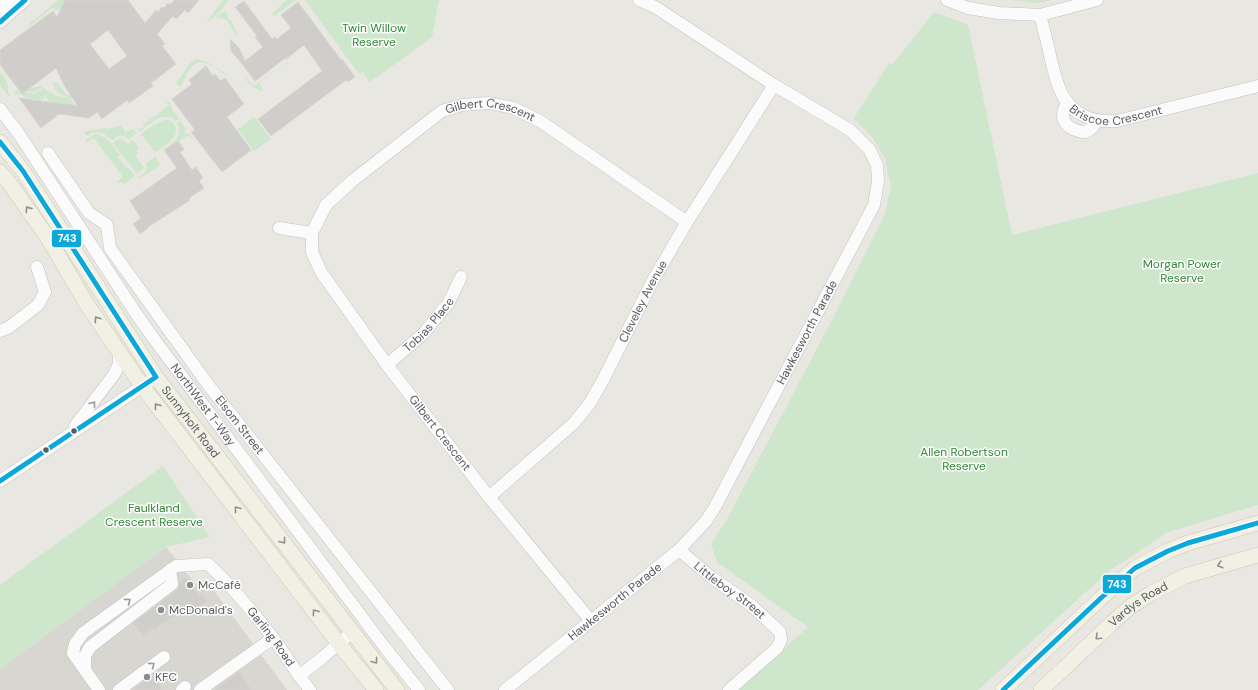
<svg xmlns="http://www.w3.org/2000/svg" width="1258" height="690" font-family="'DM Sans',sans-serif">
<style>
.industrial{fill:#d8d6d1}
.green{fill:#cee6cb}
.building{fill:#cfcecb;stroke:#d8d6d1;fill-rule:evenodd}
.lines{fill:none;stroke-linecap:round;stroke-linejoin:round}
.minor-casing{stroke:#c5c4c3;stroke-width:13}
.major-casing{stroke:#d2c8ae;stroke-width:16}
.minor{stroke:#fcfbfb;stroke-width:12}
.major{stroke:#f1f0e5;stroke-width:15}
.bus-1-casing{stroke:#fff;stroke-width:8}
.bus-1{stroke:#0da8da;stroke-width:5}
.oneway{stroke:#8e908f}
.oneway2{stroke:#9a9c9f}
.bus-dot{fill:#585c61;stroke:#fff;stroke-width:1.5}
.poi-dot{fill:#8a8d8e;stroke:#fff;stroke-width:1.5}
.labels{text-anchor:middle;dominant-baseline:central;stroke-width:3;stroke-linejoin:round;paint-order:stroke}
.park-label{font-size:12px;fill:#308734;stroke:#fff}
.street-label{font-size:12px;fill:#585c61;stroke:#fff}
.poi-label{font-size:12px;fill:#585c61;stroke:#fff;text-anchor:start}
.line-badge{stroke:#fff;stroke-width:1.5}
.badge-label{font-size:11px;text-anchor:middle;font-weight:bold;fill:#fff}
</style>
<rect width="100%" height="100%" fill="#e8e7e2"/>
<path class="industrial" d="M 166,547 L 195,584 L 212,588 L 287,690 L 0,690 L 0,669 Z"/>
<g class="green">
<path d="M 59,0 L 66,0 L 60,9 L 56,10 L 52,8 L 25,30 L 30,26 L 29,24 Z"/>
<path d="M 223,0 L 229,0 C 226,2 225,5 223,8 C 219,13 213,17 208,22 L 207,21 Z"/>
<path d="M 286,0 L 296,0 L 274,16 L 272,14 Z"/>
<path d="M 305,0 L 439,0 L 432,37 L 370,82 L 363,72 L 359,74 Z"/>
<path d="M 1011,0 L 1051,0 L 1039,3 Z"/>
<path d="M 225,11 L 228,13 L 227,15 L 229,19 L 231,20 L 237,34 L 236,36 L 227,20 L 221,18 L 215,19 L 221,13 Z"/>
<path d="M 934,12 L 968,25 L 1012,235 L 1258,173 L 1258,505 L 1168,532 L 1109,571 L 978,690 L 738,690 L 808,627 L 717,562 L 711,544 L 727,519 L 831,322 L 885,214 L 891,186 L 885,159 L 872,137 L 854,118 L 889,63 L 893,64 Z"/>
<path d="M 197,59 C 212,62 224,72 235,82 L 213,66 L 202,62 L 202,61 L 202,62 C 187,64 187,78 180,87 L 176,83 L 190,63 Z"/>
<path d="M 287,62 L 289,66 L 286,63 L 259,83 L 263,90 L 262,91 L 254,88 L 244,78 L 245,77 L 254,86 Z"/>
<path d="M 0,73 C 6,77 9,86 8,92 L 10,95 L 9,97 L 0,85 Z"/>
<path d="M 57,82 C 59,87 63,89 65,93 L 73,97 L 97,112 L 76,106 C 73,91 58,101 53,84 Z"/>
<path d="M 42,85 L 43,86 L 35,92 L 21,91 L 16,95 L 14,93 C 23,86 33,90 42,85 Z"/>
<path d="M 43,88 L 56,96 L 70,98 L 70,100 L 71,99 L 75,106 L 50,102 L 46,97 L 47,95 L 45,95 L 45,97 L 43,99 L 39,95 L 42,99 L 40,100 L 25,98 L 20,93 L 22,92 L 35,94 Z"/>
<path d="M 164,98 L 169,102 L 173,111 L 179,119 L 176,121 C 163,110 150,123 140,132 L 137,129 L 137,127 L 139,130 L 144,127 L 143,124 L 157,115 L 169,105 Z"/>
<path d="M 254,117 L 271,139 L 254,151 L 237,128 L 239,127 L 240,128 Z"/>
<path d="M 164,120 C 169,120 173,121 175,126 C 180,138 163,147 155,152 L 141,134 L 153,125 L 156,128 L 154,125 Z"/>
<path d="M 180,121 L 186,129 L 184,131 L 186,135 L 189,133 L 195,142 L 189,135 L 167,149 L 166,148 C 175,141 183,135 177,123 Z"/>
<path d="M 121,125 L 125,132 L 133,129 L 137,133 L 128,140 L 126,137 L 120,135 L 112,140 C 104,132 97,129 87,136 L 84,132 L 107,128 L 107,130 Z"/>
<path d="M 95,134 C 107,135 113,147 120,155 L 118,157 L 126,168 L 128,167 L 135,176 L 124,184 L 121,182 L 116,183 L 123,177 L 94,138 L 86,143 L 86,140 Z"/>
<path d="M 118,139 L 123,139 L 128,145 L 133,140 L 139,148 L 136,150 L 138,153 L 135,155 L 144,168 L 137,174 L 113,143 Z"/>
<path d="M 155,156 L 160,164 L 159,166 L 140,178 L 139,177 L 144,173 L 147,169 L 146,164 Z"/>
<path d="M 163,466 L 210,537 L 166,547 L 0,669 L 0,585 Z"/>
</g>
<g class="building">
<path d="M 65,0 L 128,0 L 145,23 L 156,10 L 158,12 L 162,7 L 164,8 L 168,3 L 170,5 L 174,0 L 199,0 L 188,13 L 185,10 L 176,19 L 173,16 L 157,34 L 165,44 L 162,46 L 176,64 L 151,83 L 153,86 L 129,103 L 127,100 L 102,119 L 97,112 L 89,118 L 59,114 L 41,128 L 19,98 L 78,106 L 64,85 L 56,68 L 22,94 L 0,65 L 0,50 L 53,11 L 57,17 ZM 108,30 L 127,56 L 109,69 L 90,44 Z"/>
<path d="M 244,1 L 272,39 L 275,37 L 277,39 L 291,28 L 281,15 L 298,2 L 341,60 L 342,59 L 355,77 L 348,82 L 346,80 L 271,136 L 258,119 L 322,71 L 304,45 L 286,59 L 285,58 L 255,81 L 242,64 L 231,51 L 230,39 L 239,48 L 245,61 L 263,47 L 255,37 L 257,36 L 235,7 Z"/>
<path d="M 206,66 L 213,76 L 215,74 L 220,81 L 225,78 L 244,104 L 227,117 L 251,150 L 222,172 L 191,132 L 195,130 L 172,99 L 192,84 L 189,80 Z"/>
<path d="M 178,141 L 184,149 L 180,152 L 192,170 L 196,167 L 203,178 L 199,181 L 204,188 L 189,198 L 190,200 L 148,227 L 148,228 L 140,234 L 133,224 L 141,218 L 130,201 L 177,168 L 164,150 Z"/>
<path d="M 185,577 L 199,596 L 202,594 L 207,601 L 192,612 L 187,606 L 155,630 L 153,628 L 143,636 L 133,623 L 177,590 L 179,586 L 179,582 Z"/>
<path d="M 239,672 L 252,690 L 213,690 Z"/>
<path d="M 152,675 L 163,690 L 132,690 Z"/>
</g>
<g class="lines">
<g class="minor-casing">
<g id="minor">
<path d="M 947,0 L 968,8 L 999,13 L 1040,15 L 1097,0"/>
<path d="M 0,7 L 10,0"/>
<path id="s1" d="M 1040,15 C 1044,30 1048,45 1051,60 C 1054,71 1056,82 1061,92 C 1071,115 1094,123 1117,121 L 1258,86"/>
<path d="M 0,22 L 25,0"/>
<path d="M 1068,102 C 1066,106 1063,110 1063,114 C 1062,126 1076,132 1086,132 L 1093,127 L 1097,120"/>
<path id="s2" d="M 0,109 L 19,134 L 135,312 L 154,339 L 386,649 L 419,690"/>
<path id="s3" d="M 48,153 L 89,213 L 107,225 L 110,248 L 209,386 L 448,690"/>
<path d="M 279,228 L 312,233"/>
<path d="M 0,331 L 8,328 L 38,305 L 45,292 L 37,267"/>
<path id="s4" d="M 387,365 L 423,334 L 449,302 L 461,277"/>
<path d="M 75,426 L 115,373 L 119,364 L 119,352"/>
<path d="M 0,481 L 156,377"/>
<path id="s5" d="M 489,497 L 574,423 L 590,403 L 603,380 L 652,282 L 687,222 L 774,85"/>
<path id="s6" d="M 679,550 L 711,577 L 751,605 L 780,632 L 781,640 L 777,648 L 729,690"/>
<path id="s7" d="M 591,621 L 489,497 L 387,365 L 321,272 L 312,252 L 312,233 L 326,205 L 352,181 L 442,111 L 462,105 L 489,103 L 513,108 L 540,121 L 687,222"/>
<path d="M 85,670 L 85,656 L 90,647 L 172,584 L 170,570"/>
<path d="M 299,676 L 322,658 L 352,632"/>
<path id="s8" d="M 99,690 L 73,653 L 75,644 L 83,633 L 176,566 L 208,564 C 232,586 253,612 273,638 C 286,655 296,673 310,690"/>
<path d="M 119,690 L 164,657"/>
<path d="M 182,690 L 185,687"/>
<path d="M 200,690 L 273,638"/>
<path id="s9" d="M 505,690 L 679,550 L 706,521 L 715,507 L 874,205 L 878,182 L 877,165 L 869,149 L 850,130 L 774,85 L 655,7 L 639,0"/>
</g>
</g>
<g class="major-casing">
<g id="major">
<path id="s10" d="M 0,142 L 23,171 L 156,377 L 397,690"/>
<path d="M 0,172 L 10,184 L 48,238 L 86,303 L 142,386 L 339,644 L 376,690"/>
<path d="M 1003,690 L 1101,598 L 1135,568 L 1168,551 L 1188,543 L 1258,523"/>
<path id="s11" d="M 1041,690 L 1113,622 L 1130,607 L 1150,594 L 1185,576 L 1258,555"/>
</g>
</g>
<use href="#minor" class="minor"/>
<use href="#major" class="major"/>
<g class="bus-1-casing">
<g id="bus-1">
<path d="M 0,22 L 25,0"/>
<path d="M 0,142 L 23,171 L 156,377 L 0,481"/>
<path d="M 1003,690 L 1101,598 L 1135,568 L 1168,551 L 1188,543 L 1258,523"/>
</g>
</g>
<use href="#bus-1" class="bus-1"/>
</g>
<defs><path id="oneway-chevron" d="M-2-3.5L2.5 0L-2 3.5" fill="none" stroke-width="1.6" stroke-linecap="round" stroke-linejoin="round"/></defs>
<g class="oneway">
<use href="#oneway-chevron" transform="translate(28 209) rotate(-125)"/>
<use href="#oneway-chevron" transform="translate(97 319) rotate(-124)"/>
<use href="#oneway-chevron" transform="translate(157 406) rotate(-128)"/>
<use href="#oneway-chevron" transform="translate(237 509) rotate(-128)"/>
<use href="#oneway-chevron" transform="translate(283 541) rotate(52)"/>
<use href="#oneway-chevron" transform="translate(1220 565) rotate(164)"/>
<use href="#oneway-chevron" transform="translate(315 612) rotate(-127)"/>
<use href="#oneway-chevron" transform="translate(1098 637) rotate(137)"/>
<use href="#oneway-chevron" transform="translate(375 661) rotate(52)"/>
</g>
<g class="oneway2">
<use href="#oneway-chevron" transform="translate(93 404) rotate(-52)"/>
<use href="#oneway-chevron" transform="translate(128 601) rotate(-36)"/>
<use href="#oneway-chevron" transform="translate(152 665) rotate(-36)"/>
</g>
<g class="bus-dot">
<circle cx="74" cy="431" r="3.5"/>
<circle cx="46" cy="450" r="3.5"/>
</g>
<g class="poi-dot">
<circle cx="190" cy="585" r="4"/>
<circle cx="161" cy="610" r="4"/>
<circle cx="147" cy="677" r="4"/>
</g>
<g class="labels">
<g class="park-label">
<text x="374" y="28">Twin Willow<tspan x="374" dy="14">Reserve</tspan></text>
<text x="1182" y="264">Morgan Power<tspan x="1182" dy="14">Reserve</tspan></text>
<text x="964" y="452">Allen Robertson<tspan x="964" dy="14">Reserve</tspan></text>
<text x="154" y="508">Faulkland<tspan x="154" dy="14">Crescent Reserve</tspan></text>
</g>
<g class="street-label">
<text stroke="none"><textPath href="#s1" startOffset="146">Briscoe Crescent</textPath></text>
<text stroke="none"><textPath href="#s7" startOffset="713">Gilbert Crescent</textPath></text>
<text stroke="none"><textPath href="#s5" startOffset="253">Cleveley Avenue</textPath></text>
<text stroke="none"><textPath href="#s4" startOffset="58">Tobias Place</textPath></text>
<text stroke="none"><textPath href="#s9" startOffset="477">Hawkesworth Parade</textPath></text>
<text stroke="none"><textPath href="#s2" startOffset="359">NorthWest T-Way</textPath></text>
<text stroke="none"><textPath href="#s10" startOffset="339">Sunnyholt Road</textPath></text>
<text stroke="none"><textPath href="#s3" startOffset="337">Elsom Street</textPath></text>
<text transform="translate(440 433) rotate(52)">Gilbert Crescent</text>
<text stroke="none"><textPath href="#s6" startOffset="65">Littleboy Street</textPath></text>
<text stroke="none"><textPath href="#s9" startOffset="141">Hawkesworth Parade</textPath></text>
<text stroke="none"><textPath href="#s11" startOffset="130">Vardys Road</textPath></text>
<text stroke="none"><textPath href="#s8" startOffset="311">Garling Road</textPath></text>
</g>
<g class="poi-label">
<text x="198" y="585">McCafé</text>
<text x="169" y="610">McDonald's</text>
<text x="155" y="677">KFC</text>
</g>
</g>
<g class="line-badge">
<rect x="51" y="229" width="31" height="19" rx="4" fill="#0da8da"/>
<rect x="1102" y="574" width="30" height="20" rx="4" fill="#0da8da"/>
</g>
<g class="badge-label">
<text x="67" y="242">743</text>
<text x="1117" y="588">743</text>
</g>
</svg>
